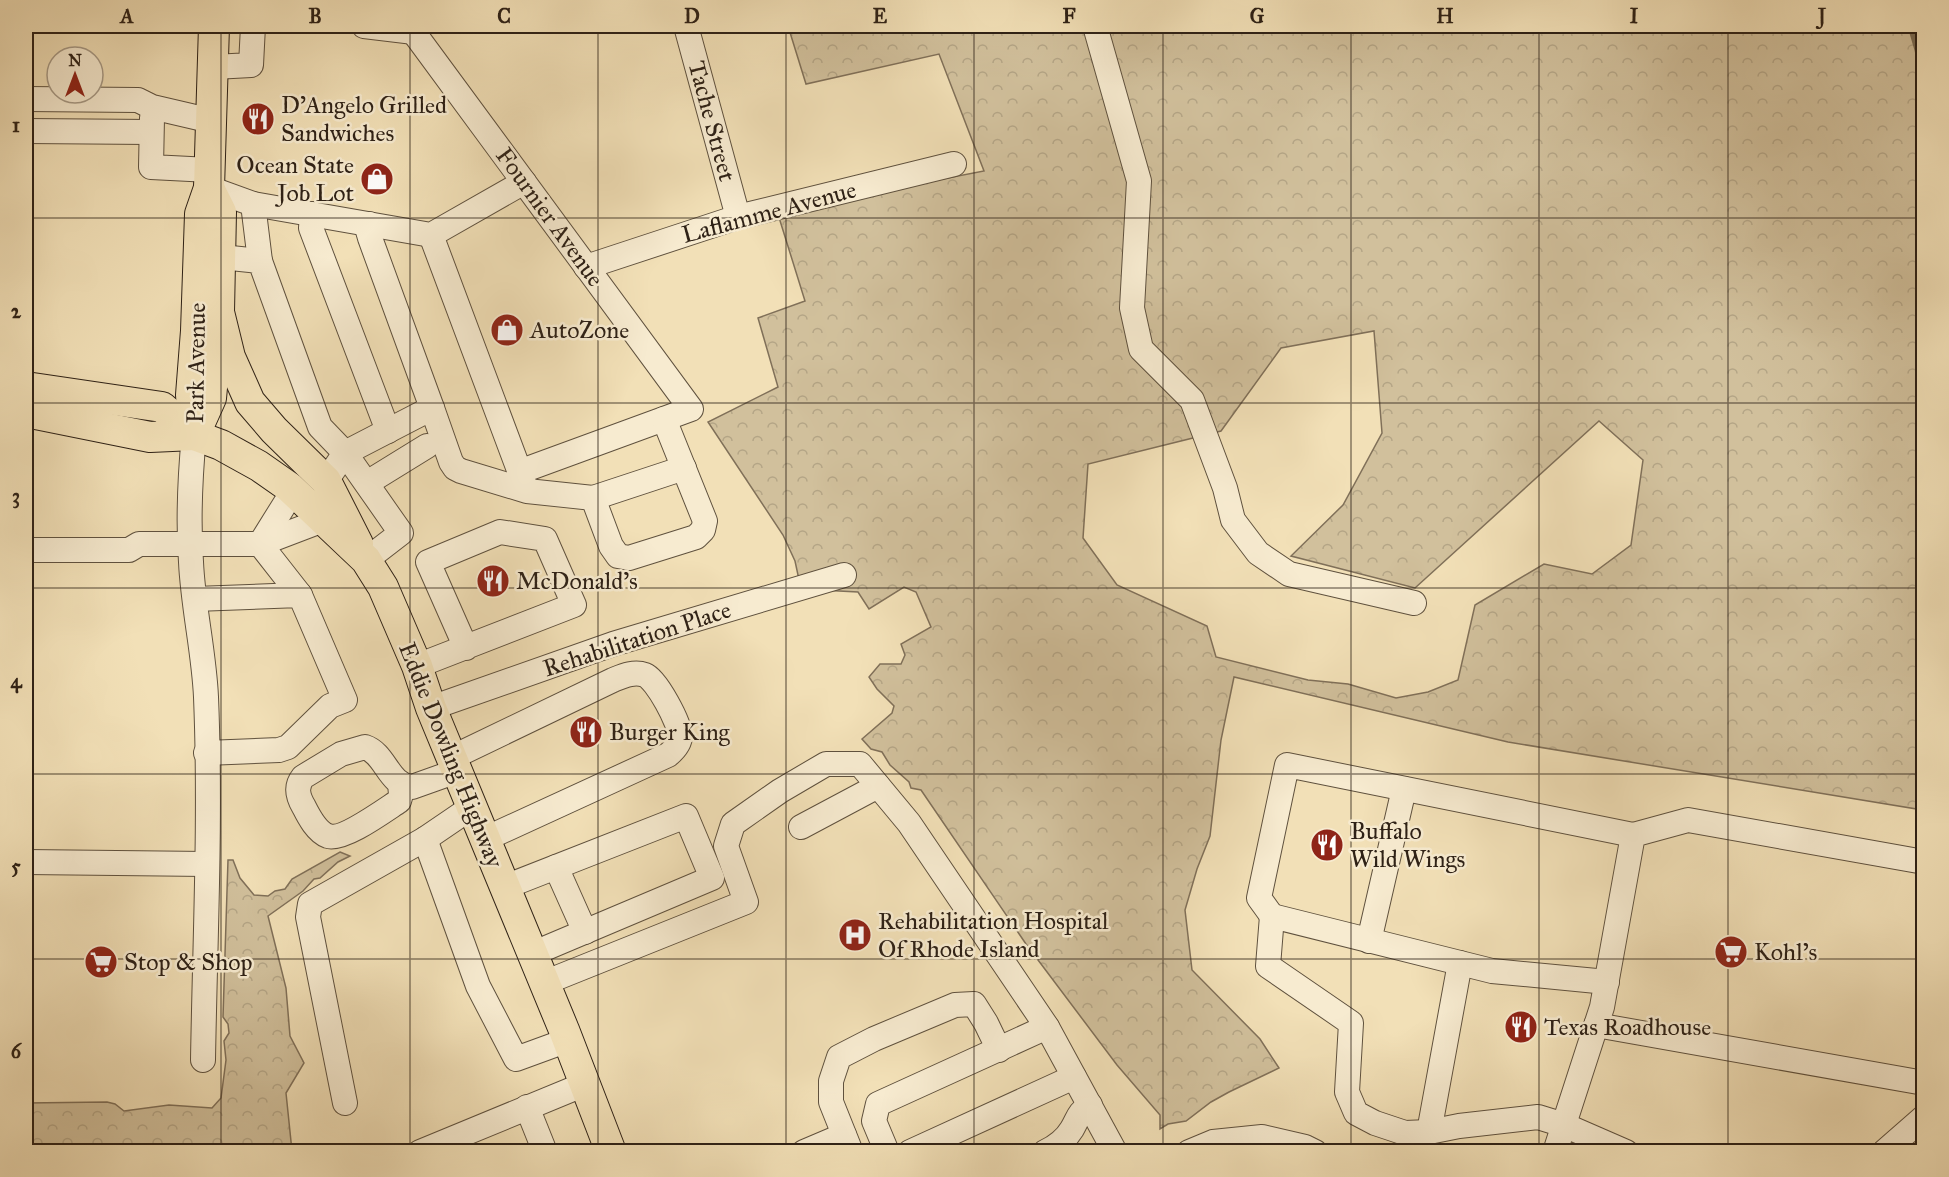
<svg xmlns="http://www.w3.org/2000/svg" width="1949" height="1177" font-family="'IM FELL Great Primer',serif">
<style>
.forest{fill:url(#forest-crowns);stroke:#807059;stroke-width:1.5;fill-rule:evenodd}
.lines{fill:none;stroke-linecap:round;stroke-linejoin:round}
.stream{stroke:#7b6d56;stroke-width:5}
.minor-casing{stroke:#5f513e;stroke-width:26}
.major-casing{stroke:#2e2116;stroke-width:32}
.minor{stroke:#f7ebd0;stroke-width:24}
.major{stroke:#f2e0b7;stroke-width:30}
.grid{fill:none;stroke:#2e2116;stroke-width:1.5;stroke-opacity:0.55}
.labels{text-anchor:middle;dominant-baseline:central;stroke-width:5;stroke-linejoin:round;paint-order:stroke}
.poi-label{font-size:24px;fill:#2e2116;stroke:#f7ebd0;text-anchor:start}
.street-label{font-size:24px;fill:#2e2116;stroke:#f7ebd0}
.neatline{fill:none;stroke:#2e2116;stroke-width:2}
.grid-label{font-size:20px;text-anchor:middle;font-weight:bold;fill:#2e2116}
</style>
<defs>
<pattern id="forest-crowns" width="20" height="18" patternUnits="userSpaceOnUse" patternTransform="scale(1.5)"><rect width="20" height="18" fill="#d1c09c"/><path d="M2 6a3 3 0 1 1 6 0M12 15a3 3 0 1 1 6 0" fill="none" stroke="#b4a586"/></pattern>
</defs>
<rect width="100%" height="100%" fill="#f2e0b7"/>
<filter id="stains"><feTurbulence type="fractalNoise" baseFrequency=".00333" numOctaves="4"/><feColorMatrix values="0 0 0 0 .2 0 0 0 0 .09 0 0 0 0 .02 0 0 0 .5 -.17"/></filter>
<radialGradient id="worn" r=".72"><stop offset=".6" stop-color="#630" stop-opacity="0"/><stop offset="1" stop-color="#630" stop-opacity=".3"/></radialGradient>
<g class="forest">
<path d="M 788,26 L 1923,26 L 1923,810 L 1508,742 L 1234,677 L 1221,740 L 1210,836 L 1197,869 L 1185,910 L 1192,970 L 1260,1039 L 1279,1068 L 1229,1092 L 1211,1102 L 1186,1121 L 1168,1124 L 1160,1129 L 1160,1115 L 1117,1065 L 1026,944 L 921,790 L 911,788 L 909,782 L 890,765 L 882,752 L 871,749 L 862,739 L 892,713 L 894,706 L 877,689 L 869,677 L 880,664 L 901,664 L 905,655 L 901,644 L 931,627 L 916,592 L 904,587 L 869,609 L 858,592 L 801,589 L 795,561 L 783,535 L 708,422 L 778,387 L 758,318 L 805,301 L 777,211 L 984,171 L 939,54 L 806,84 ZM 1374,331 L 1382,433 L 1343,505 L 1291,556 L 1415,588 L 1599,421 L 1643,460 L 1631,545 L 1592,574 L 1544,564 L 1475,605 L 1458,680 L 1428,692 L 1396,698 L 1348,684 L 1308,680 L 1216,657 L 1207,626 L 1117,585 L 1083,538 L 1088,464 L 1221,431 L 1281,348 Z"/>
<path d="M 340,852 L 350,856 L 338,862 L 320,878 L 314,879 L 303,891 L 268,916 L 286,988 L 290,1036 L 304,1063 L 286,1093 L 292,1151 L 26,1151 L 26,1103 L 107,1102 L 115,1104 L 124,1111 L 169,1105 L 212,1108 L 221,1098 L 226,1060 L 224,1041 L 229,1033 L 228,1024 L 223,1017 L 228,860 L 233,860 L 240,878 L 254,895 L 268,896 L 275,891 L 285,889 L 292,879 Z"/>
</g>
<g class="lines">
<path class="stream" d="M 1910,26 L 1917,50 L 1924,87"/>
<g class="minor-casing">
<g id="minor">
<path d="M 364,26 L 414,32"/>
<path d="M 409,26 L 691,409 L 519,472"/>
<path d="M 686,26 L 738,217"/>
<path d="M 1095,26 L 1139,181 L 1132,308 L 1141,349 L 1192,400 L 1225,488 L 1233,520 L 1258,553 L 1289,574 L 1414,603"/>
<path d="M 214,67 L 251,65 L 253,26"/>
<path d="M 26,99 L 138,100 L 152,107 L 212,121"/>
<path d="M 152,118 L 151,167 L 210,170"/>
<path d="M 26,131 L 151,132"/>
<path d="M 209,188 L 253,204 L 260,261"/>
<path d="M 253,204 L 431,235 L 524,182"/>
<path d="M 312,214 L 311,228 L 388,431"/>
<path d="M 369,224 L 368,231 L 370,238 L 432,408"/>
<path d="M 431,235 L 525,486"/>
<path d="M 221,257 L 260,261 L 320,427 L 345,453 L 401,533 L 366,560"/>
<path d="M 586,267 L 738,217 L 954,164"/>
<path d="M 194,435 C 190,477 188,519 191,562 C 193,607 204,652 206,697 C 211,818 205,939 203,1060"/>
<path d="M 326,481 L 345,453 L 432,408 L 451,462 L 455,468 L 461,471 L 527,491 L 593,498 L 611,546 L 618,556 L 629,558 L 696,537 L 703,530 L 705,521 L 664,419"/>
<path d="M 367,483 L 427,446"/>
<path d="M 593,498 L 684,468"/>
<path d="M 260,544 L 300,595"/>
<path d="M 260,544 L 293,491"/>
<path d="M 26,550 L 129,550 L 139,544 L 260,544 L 323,520"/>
<path d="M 195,599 L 300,595 L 345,700 L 330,706 L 288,747 L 279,750 L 206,753"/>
<path d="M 417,666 L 574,605 L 545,539 L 500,532 L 428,562 L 466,648"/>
<path d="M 431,708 L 613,644 L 844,575"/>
<path d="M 451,758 L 613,680 C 623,676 634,671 645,675 C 656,679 680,723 680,736 C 680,744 674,750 668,755 L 485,839"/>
<path d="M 400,784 L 401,794 L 399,801 C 385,810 343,841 328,836 C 317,832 309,817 304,807 C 298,797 295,787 303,777 L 341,754 L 365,747 C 386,754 388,785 412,787 L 457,771"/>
<path d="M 801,827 L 878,786"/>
<path d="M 425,839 L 478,986 L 516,1059 L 568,1040"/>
<path d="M 26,862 L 207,864"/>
<path d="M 556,867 L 585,932"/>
<path d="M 505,887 L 686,816 L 712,878 L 532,954"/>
<path d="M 1272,916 L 1259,898 L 1287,765 L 1633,835"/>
<path d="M 1369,941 L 1404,789"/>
<path d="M 1607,982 L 1492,971 L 1272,916 L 1268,966 L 1351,1023 L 1347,1092 L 1356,1113 L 1375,1123 L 1405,1133 L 1429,1132 L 1459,1126 L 1538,1117 L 1564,1125 L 1626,1152"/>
<path d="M 544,983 L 746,902 L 726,846 L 733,824 L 780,791 L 826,764 L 860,764 L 909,823 L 1047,1027 L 1115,1152"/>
<path d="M 1596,1025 L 1924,1083"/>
<path d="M 345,1103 L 308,917 L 310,904 L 425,839 L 472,807"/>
<path d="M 527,1107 L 545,1152"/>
<path d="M 1429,1132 L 1460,963"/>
<path d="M 420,1152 L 585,1084"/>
<path d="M 804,1152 L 844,1135"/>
<path d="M 851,1152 L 831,1102 L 831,1081 L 839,1057 L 874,1039 L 955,1005 L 974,1004 L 986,1023 L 999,1050"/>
<path d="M 887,1152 L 874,1121 L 878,1104 L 1047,1027"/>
<path d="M 910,1152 L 1074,1077"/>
<path d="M 1045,1152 C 1056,1147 1066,1139 1072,1129 C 1079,1117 1078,1113 1090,1105"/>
<path d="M 1189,1152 L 1213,1142 L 1262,1137 L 1305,1147 L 1315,1152"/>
<path d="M 1555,1152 L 1602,1007 L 1633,835 L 1688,820 L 1924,862"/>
<path d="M 1884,1152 L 1924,1117"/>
</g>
</g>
<g class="major-casing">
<g id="major">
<path d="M 219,312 L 230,357 L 250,402 L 274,430 L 326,481 L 358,544"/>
<path d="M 26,387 L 162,407 L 194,435 L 221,445 L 259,466 L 289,487 L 366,560 L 383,587 L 417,666 L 431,708 L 564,1030 L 611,1152"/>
<path d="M 26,412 L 150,437 L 194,435"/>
<path d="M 198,427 L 211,398 L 219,312 L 221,212 L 209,188"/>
<path d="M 194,435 L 191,395 L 196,331 L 200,214 L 209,188 L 214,26"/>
</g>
</g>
<use href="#minor" class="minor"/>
<use href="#major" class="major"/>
</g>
<path class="grid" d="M 221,26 L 221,1152M 410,26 L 410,1152M 598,26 L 598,1152M 786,26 L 786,1152M 974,26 L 974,1152M 1163,26 L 1163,1152M 1351,26 L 1351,1152M 1539,26 L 1539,1152M 1728,26 L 1728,1152M 26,218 L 1924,218M 26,403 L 1924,403M 26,588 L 1924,588M 26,774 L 1924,774M 26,959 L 1924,959"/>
<defs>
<g id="restaurant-disc" transform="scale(1.725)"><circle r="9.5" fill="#8f2418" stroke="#f7ebd0"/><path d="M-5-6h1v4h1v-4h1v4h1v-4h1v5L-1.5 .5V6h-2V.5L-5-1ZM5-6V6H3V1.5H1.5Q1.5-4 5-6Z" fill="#fff"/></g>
<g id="shop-disc" transform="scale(1.725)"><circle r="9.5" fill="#8f2418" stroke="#f7ebd0"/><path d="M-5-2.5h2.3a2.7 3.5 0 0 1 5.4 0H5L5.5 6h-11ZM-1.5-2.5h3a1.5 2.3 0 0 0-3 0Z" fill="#fff"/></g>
<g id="hospital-disc" transform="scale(1.725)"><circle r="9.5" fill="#8f2418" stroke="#f7ebd0"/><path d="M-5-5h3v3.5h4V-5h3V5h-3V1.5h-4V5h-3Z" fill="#fff"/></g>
<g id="supermarket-disc" transform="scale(1.725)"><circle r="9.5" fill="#8f2418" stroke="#f7ebd0"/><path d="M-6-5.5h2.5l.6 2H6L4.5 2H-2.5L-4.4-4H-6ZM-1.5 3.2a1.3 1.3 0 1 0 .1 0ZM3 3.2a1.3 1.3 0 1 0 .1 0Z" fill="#fff"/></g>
</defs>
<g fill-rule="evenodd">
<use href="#restaurant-disc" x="258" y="119"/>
<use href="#shop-disc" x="377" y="179"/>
<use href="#shop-disc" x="507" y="330"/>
<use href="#restaurant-disc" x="493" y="581"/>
<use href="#restaurant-disc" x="586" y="732"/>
<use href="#restaurant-disc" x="1327" y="845"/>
<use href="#hospital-disc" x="855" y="935"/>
<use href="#supermarket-disc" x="1731" y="952"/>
<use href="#supermarket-disc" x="101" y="962"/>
<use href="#restaurant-disc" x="1521" y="1027"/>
</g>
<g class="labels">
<g class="poi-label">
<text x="281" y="105">D'Angelo Grilled<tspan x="281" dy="28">Sandwiches</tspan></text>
<text x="354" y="165" text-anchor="end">Ocean State<tspan x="354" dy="28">Job Lot</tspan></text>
<text x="530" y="330">AutoZone</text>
<text x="516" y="581">McDonald's</text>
<text x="609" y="732">Burger King</text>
<text x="1350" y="831">Buffalo<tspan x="1350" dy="28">Wild Wings</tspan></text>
<text x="878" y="921">Rehabilitation Hospital<tspan x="878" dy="28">Of Rhode Island</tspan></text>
<text x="1754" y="952">Kohl's</text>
<text x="124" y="962">Stop &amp; Shop</text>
<text x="1544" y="1027">Texas Roadhouse</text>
</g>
<g class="street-label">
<text transform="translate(712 121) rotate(75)">Tache Street</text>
<text transform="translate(769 212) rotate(-15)">Laflamme Avenue</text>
<text transform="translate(550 217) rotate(54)">Fournier Avenue</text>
<text transform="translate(196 363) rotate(-89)">Park Avenue</text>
<text transform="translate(637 639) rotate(-18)">Rehabilitation Place</text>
<text transform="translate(451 755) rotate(68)">Eddie Dowling Highway</text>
</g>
</g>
<rect width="1949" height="1177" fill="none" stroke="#f2e0b7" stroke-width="66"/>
<g transform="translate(75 75)"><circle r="28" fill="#f7ebd0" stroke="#a79a86" stroke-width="1.5"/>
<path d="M0-4.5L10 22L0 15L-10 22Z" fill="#8f2418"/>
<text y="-9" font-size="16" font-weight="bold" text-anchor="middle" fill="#2e2116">N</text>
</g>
<rect x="33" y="33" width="1883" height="1111" class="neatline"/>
<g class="grid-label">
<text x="127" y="23">A</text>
<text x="315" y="23">B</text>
<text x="504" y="23">C</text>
<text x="692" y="23">D</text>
<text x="880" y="23">E</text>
<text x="1069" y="23">F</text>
<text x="1257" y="23">G</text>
<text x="1445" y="23">H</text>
<text x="1634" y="23">I</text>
<text x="1822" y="23">J</text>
<text x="16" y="132">1</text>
<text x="16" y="318">2</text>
<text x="16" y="503">3</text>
<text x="16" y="688">4</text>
<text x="16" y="873">5</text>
<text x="16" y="1058">6</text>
</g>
<rect width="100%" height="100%" filter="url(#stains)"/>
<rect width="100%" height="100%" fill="url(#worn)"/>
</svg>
